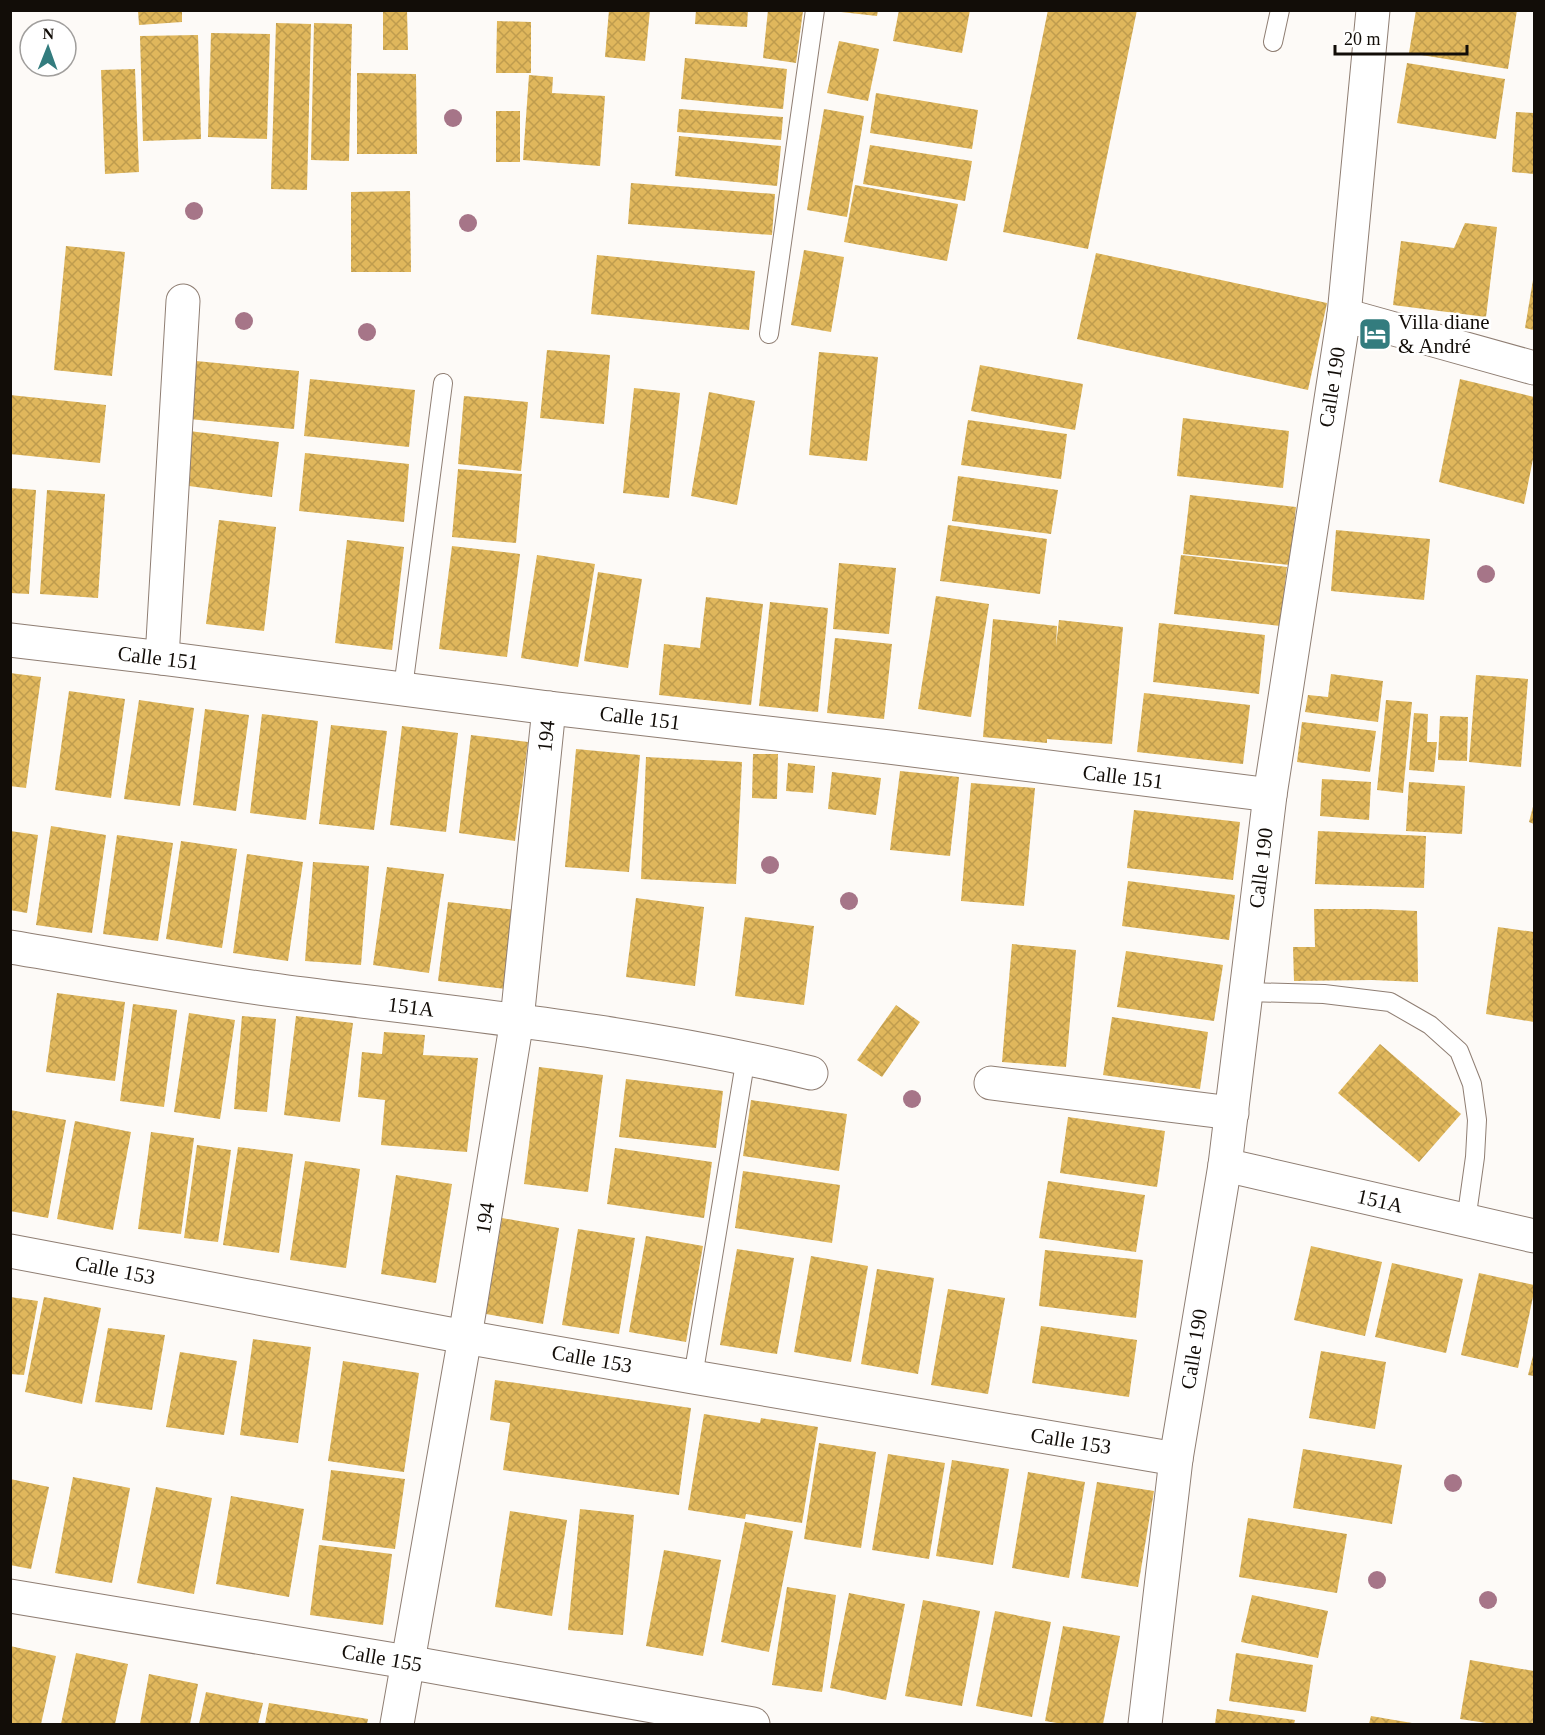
<svg xmlns="http://www.w3.org/2000/svg" width="1545" height="1735" font-family="'Times New Roman',serif">
<style>
.building{fill:url(#building-cross-hatch)}
.lines{fill:none;stroke-linecap:round;stroke-linejoin:round}
.lane-casing{stroke:#8f7e73;stroke-width:20}
.street-casing{stroke:#8f7e73;stroke-width:35}
.lane{stroke:#fff;stroke-width:18}
.street{stroke:#fff;stroke-width:33}
.tree{fill:#a67588}
.labels{text-anchor:middle;dominant-baseline:central;stroke-width:5;stroke-linejoin:round;paint-order:stroke}
.poi-label{font-size:21px;fill:#120d08;stroke:#fff;text-anchor:start}
.street-label{font-size:21px;fill:#120d08;stroke:#fff}
</style>
<defs>
<pattern id="building-cross-hatch" width="8" height="8" patternUnits="userSpaceOnUse" patternTransform="scale(1.5)"><rect width="8" height="8" fill="#e0b75c"/><path d="M0 0l8 8M0 8l8-8" fill="none" stroke="#bf9c4e"/></pattern>
</defs>
<rect width="100%" height="100%" fill="#fdfaf7"/>
<g class="building">
<path d="M 138,10 L 182,10 L 182,22 L 139,25 Z"/>
<path d="M 383,10 L 407,10 L 408,50 L 383,50 Z"/>
<path d="M 609,10 L 650,10 L 645,61 L 605,57 Z"/>
<path d="M 696,10 L 748,10 L 747,27 L 695,24 Z"/>
<path d="M 768,10 L 803,11 L 796,63 L 763,58 Z"/>
<path d="M 841,10 L 878,10 L 877,16 L 841,12 Z"/>
<path d="M 899,10 L 970,10 L 962,53 L 893,41 Z"/>
<path d="M 1048,10 L 1137,10 L 1088,249 L 1003,232 Z"/>
<path d="M 1416,10 L 1517,10 L 1508,69 L 1409,53 Z"/>
<path d="M 497,21 L 531,22 L 531,73 L 496,73 Z"/>
<path d="M 276,23 L 311,24 L 307,190 L 271,189 Z"/>
<path d="M 314,23 L 352,24 L 349,161 L 311,160 Z"/>
<path d="M 211,33 L 270,34 L 267,139 L 208,137 Z"/>
<path d="M 198,35 L 201,139 L 143,141 L 140,36 Z"/>
<path d="M 839,41 L 879,49 L 868,101 L 827,93 Z"/>
<path d="M 685,58 L 787,69 L 783,109 L 681,99 Z"/>
<path d="M 1407,63 L 1505,79 L 1496,139 L 1397,123 Z"/>
<path d="M 135,69 L 139,172 L 105,174 L 101,70 Z"/>
<path d="M 357,73 L 416,74 L 417,154 L 357,154 Z"/>
<path d="M 529,75 L 553,77 L 552,93 L 605,96 L 600,166 L 523,160 Z"/>
<path d="M 876,93 L 978,110 L 972,149 L 870,133 Z"/>
<path d="M 679,109 L 783,117 L 781,140 L 677,132 Z"/>
<path d="M 824,109 L 864,116 L 847,217 L 807,210 Z"/>
<rect x="496" y="111" width="24" height="51"/>
<path d="M 1516,112 L 1534,113 L 1534,174 L 1512,172 Z"/>
<path d="M 679,136 L 781,146 L 777,186 L 675,176 Z"/>
<path d="M 870,145 L 972,161 L 965,201 L 863,184 Z"/>
<path d="M 631,183 L 775,194 L 772,235 L 628,224 Z"/>
<path d="M 855,185 L 958,204 L 947,261 L 844,242 Z"/>
<path d="M 410,191 L 411,272 L 351,272 L 351,192 Z"/>
<path d="M 1465,223 L 1497,227 L 1486,317 L 1393,305 L 1401,241 L 1454,248 Z"/>
<path d="M 66,246 L 125,252 L 112,376 L 54,370 Z"/>
<path d="M 804,250 L 844,257 L 831,332 L 791,325 Z"/>
<path d="M 1096,253 L 1327,303 L 1308,390 L 1077,339 Z"/>
<path d="M 597,255 L 755,271 L 749,330 L 591,314 Z"/>
<path d="M 1533,280 L 1534,280 L 1534,330 L 1525,328 Z"/>
<path d="M 547,350 L 610,355 L 604,424 L 540,418 Z"/>
<path d="M 819,352 L 878,357 L 867,461 L 809,455 Z"/>
<path d="M 196,361 L 299,371 L 294,429 L 189,419 Z"/>
<path d="M 980,365 L 1083,384 L 1075,430 L 971,411 Z"/>
<path d="M 310,379 L 415,390 L 409,447 L 304,436 Z"/>
<path d="M 1460,379 L 1534,397 L 1534,454 L 1524,504 L 1439,482 Z"/>
<path d="M 634,388 L 680,393 L 669,498 L 623,493 Z"/>
<path d="M 709,392 L 755,401 L 737,505 L 691,496 Z"/>
<path d="M 10,395 L 106,405 L 100,463 L 10,454 Z"/>
<path d="M 464,396 L 528,402 L 521,471 L 458,464 Z"/>
<path d="M 1183,418 L 1289,431 L 1283,488 L 1177,476 Z"/>
<path d="M 968,420 L 1067,434 L 1061,479 L 961,465 Z"/>
<path d="M 181,430 L 279,442 L 272,497 L 174,484 Z"/>
<path d="M 305,453 L 409,464 L 404,522 L 299,511 Z"/>
<path d="M 458,469 L 522,474 L 516,543 L 452,537 Z"/>
<path d="M 958,476 L 1058,490 L 1051,534 L 952,521 Z"/>
<path d="M 10,488 L 36,490 L 29,594 L 10,593 Z"/>
<path d="M 47,490 L 105,494 L 98,598 L 40,594 Z"/>
<path d="M 1190,495 L 1296,507 L 1290,565 L 1183,554 Z"/>
<path d="M 219,520 L 276,527 L 264,631 L 206,624 Z"/>
<path d="M 948,525 L 1047,539 L 1040,594 L 940,581 Z"/>
<path d="M 1336,530 L 1430,539 L 1424,600 L 1331,591 Z"/>
<path d="M 347,540 L 404,547 L 392,650 L 335,643 Z"/>
<path d="M 452,546 L 520,554 L 507,657 L 439,649 Z"/>
<path d="M 537,555 L 595,564 L 578,667 L 521,658 Z"/>
<path d="M 1181,555 L 1287,567 L 1280,626 L 1174,614 Z"/>
<path d="M 839,563 L 896,568 L 889,634 L 833,629 Z"/>
<path d="M 598,572 L 642,579 L 628,668 L 584,661 Z"/>
<path d="M 936,596 L 989,604 L 971,717 L 918,709 Z"/>
<path d="M 706,597 L 763,604 L 751,705 L 659,695 L 664,644 L 700,648 Z"/>
<path d="M 770,602 L 828,608 L 818,712 L 759,706 Z"/>
<path d="M 993,619 L 1057,626 L 1056,646 L 1059,620 L 1123,627 L 1112,744 L 1047,739 L 1047,743 L 983,737 Z"/>
<path d="M 1159,623 L 1265,635 L 1259,694 L 1153,682 Z"/>
<path d="M 835,638 L 892,644 L 884,719 L 827,713 Z"/>
<path d="M 10,673 L 41,677 L 26,788 L 10,786 Z"/>
<path d="M 1331,674 L 1383,681 L 1378,722 L 1305,712 L 1308,695 L 1328,697 Z"/>
<path d="M 1476,675 L 1528,679 L 1521,767 L 1469,762 Z"/>
<path d="M 69,691 L 125,699 L 111,798 L 55,790 Z"/>
<path d="M 1144,693 L 1250,705 L 1243,764 L 1137,752 Z"/>
<path d="M 139,700 L 194,708 L 180,806 L 124,799 Z"/>
<path d="M 1386,700 L 1412,702 L 1403,793 L 1377,790 Z"/>
<path d="M 205,709 L 249,715 L 236,811 L 193,805 Z"/>
<path d="M 1414,713 L 1428,714 L 1427,742 L 1437,742 L 1434,772 L 1409,770 Z"/>
<path d="M 262,714 L 318,721 L 306,820 L 250,813 Z"/>
<path d="M 1440,716 L 1468,717 L 1467,761 L 1438,760 Z"/>
<path d="M 1302,722 L 1376,731 L 1370,772 L 1297,762 Z"/>
<path d="M 331,725 L 387,731 L 374,830 L 319,824 Z"/>
<path d="M 402,726 L 458,733 L 446,832 L 390,825 Z"/>
<path d="M 471,735 L 528,742 L 515,841 L 459,833 Z"/>
<path d="M 576,749 L 640,755 L 629,872 L 565,867 Z"/>
<path d="M 753,754 L 778,754 L 777,799 L 752,798 Z"/>
<path d="M 646,757 L 742,762 L 736,884 L 641,879 Z"/>
<path d="M 788,763 L 815,766 L 813,793 L 786,791 Z"/>
<path d="M 900,771 L 959,777 L 950,856 L 890,850 Z"/>
<path d="M 832,772 L 881,778 L 876,815 L 828,809 Z"/>
<path d="M 1322,779 L 1371,782 L 1369,820 L 1320,816 Z"/>
<path d="M 1409,782 L 1465,786 L 1462,834 L 1406,831 Z"/>
<path d="M 971,783 L 1035,788 L 1024,906 L 961,901 Z"/>
<path d="M 1534,803 L 1534,824 L 1529,822 Z"/>
<path d="M 1134,810 L 1240,822 L 1233,880 L 1127,868 Z"/>
<path d="M 51,826 L 106,835 L 92,933 L 36,925 Z"/>
<path d="M 10,831 L 38,835 L 27,913 L 10,910 Z"/>
<path d="M 1318,831 L 1426,836 L 1424,888 L 1315,884 Z"/>
<path d="M 117,835 L 173,843 L 158,941 L 103,934 Z"/>
<path d="M 181,841 L 237,849 L 222,948 L 166,939 Z"/>
<path d="M 247,854 L 303,862 L 288,961 L 233,953 Z"/>
<path d="M 313,862 L 369,866 L 361,965 L 305,961 Z"/>
<path d="M 387,867 L 444,874 L 429,973 L 373,965 Z"/>
<path d="M 1128,881 L 1235,895 L 1229,940 L 1122,926 Z"/>
<path d="M 636,898 L 704,907 L 695,986 L 626,977 Z"/>
<path d="M 448,902 L 516,910 L 506,989 L 438,981 Z"/>
<path d="M 1314,909 L 1372,909 L 1417,911 L 1418,982 L 1372,980 L 1294,981 L 1293,947 L 1315,947 Z"/>
<path d="M 745,917 L 814,926 L 804,1005 L 735,996 Z"/>
<path d="M 1498,927 L 1534,932 L 1534,1022 L 1486,1014 Z"/>
<path d="M 1012,944 L 1076,950 L 1066,1067 L 1002,1062 Z"/>
<path d="M 1126,951 L 1223,965 L 1214,1021 L 1117,1007 Z"/>
<path d="M 57,993 L 125,1002 L 115,1081 L 46,1072 Z"/>
<path d="M 133,1004 L 177,1010 L 164,1107 L 120,1101 Z"/>
<path d="M 896,1005 L 920,1022 L 882,1077 L 857,1060 Z"/>
<path d="M 189,1013 L 235,1020 L 220,1119 L 174,1112 Z"/>
<path d="M 242,1016 L 276,1019 L 267,1112 L 234,1109 Z"/>
<path d="M 296,1016 L 353,1023 L 340,1122 L 284,1115 Z"/>
<path d="M 1112,1017 L 1208,1032 L 1200,1089 L 1103,1075 Z"/>
<path d="M 384,1032 L 425,1035 L 423,1055 L 478,1058 L 467,1152 L 381,1145 L 385,1100 L 358,1097 L 362,1052 L 382,1054 Z"/>
<path d="M 1380,1044 L 1461,1114 L 1419,1162 L 1338,1093 Z"/>
<path d="M 539,1067 L 603,1075 L 588,1192 L 524,1184 Z"/>
<path d="M 626,1079 L 723,1091 L 716,1148 L 619,1137 Z"/>
<path d="M 751,1100 L 847,1114 L 839,1171 L 743,1156 Z"/>
<path d="M 10,1110 L 66,1120 L 48,1218 L 10,1211 Z"/>
<path d="M 1068,1117 L 1165,1131 L 1157,1187 L 1060,1173 Z"/>
<path d="M 75,1121 L 131,1132 L 113,1230 L 57,1219 Z"/>
<path d="M 151,1132 L 194,1138 L 181,1234 L 138,1229 Z"/>
<path d="M 197,1145 L 231,1150 L 218,1242 L 184,1238 Z"/>
<path d="M 238,1147 L 293,1154 L 279,1253 L 223,1245 Z"/>
<path d="M 615,1148 L 712,1162 L 704,1218 L 607,1204 Z"/>
<path d="M 305,1161 L 360,1169 L 346,1268 L 290,1260 Z"/>
<path d="M 743,1171 L 840,1185 L 832,1243 L 735,1228 Z"/>
<path d="M 396,1175 L 452,1184 L 436,1283 L 381,1274 Z"/>
<path d="M 1048,1181 L 1145,1195 L 1136,1252 L 1039,1238 Z"/>
<path d="M 502,1218 L 559,1228 L 543,1324 L 486,1314 Z"/>
<path d="M 578,1229 L 635,1238 L 619,1334 L 562,1325 Z"/>
<path d="M 646,1236 L 703,1246 L 686,1342 L 629,1332 Z"/>
<path d="M 1311,1246 L 1382,1262 L 1365,1336 L 1294,1320 Z"/>
<path d="M 737,1249 L 794,1258 L 777,1354 L 720,1345 Z"/>
<path d="M 1045,1250 L 1143,1260 L 1136,1318 L 1039,1306 Z"/>
<path d="M 811,1256 L 868,1266 L 851,1362 L 794,1352 Z"/>
<path d="M 1392,1263 L 1463,1279 L 1446,1353 L 1375,1337 Z"/>
<path d="M 877,1269 L 934,1278 L 918,1374 L 861,1364 Z"/>
<path d="M 1479,1273 L 1534,1285 L 1534,1292 L 1518,1368 L 1461,1355 Z"/>
<path d="M 948,1289 L 1005,1298 L 988,1394 L 931,1385 Z"/>
<path d="M 10,1297 L 38,1301 L 24,1375 L 10,1374 Z"/>
<path d="M 44,1297 L 101,1308 L 82,1404 L 25,1392 Z"/>
<path d="M 1041,1326 L 1137,1340 L 1129,1397 L 1032,1383 Z"/>
<path d="M 108,1328 L 165,1335 L 152,1410 L 95,1402 Z"/>
<path d="M 253,1339 L 311,1347 L 298,1443 L 240,1435 Z"/>
<path d="M 1321,1351 L 1386,1362 L 1375,1429 L 1309,1418 Z"/>
<path d="M 180,1352 L 237,1361 L 224,1435 L 166,1427 Z"/>
<path d="M 1534,1352 L 1534,1376 L 1528,1375 Z"/>
<path d="M 343,1361 L 419,1373 L 404,1472 L 328,1461 Z"/>
<path d="M 495,1380 L 691,1408 L 679,1495 L 503,1470 L 510,1423 L 490,1420 Z"/>
<path d="M 704,1414 L 760,1423 L 761,1418 L 818,1427 L 802,1523 L 746,1514 L 745,1519 L 688,1510 Z"/>
<path d="M 819,1443 L 876,1452 L 861,1548 L 804,1539 Z"/>
<path d="M 1303,1449 L 1402,1465 L 1392,1524 L 1293,1508 Z"/>
<path d="M 888,1454 L 945,1463 L 929,1559 L 872,1550 Z"/>
<path d="M 952,1460 L 1009,1469 L 993,1565 L 936,1556 Z"/>
<path d="M 331,1470 L 405,1479 L 395,1549 L 322,1540 Z"/>
<path d="M 1028,1472 L 1085,1482 L 1069,1578 L 1012,1568 Z"/>
<path d="M 73,1477 L 130,1488 L 112,1583 L 55,1573 Z"/>
<path d="M 10,1479 L 49,1487 L 31,1569 L 10,1565 Z"/>
<path d="M 1097,1482 L 1154,1491 L 1138,1587 L 1081,1578 Z"/>
<path d="M 156,1487 L 212,1498 L 194,1594 L 137,1583 Z"/>
<path d="M 231,1496 L 304,1509 L 289,1597 L 216,1584 Z"/>
<path d="M 580,1509 L 634,1515 L 623,1635 L 568,1630 Z"/>
<path d="M 510,1511 L 567,1520 L 552,1616 L 495,1607 Z"/>
<path d="M 1248,1518 L 1347,1534 L 1337,1593 L 1239,1577 Z"/>
<path d="M 745,1522 L 793,1531 L 769,1652 L 721,1642 Z"/>
<path d="M 319,1545 L 392,1554 L 383,1625 L 310,1615 Z"/>
<path d="M 664,1550 L 721,1560 L 703,1656 L 646,1646 Z"/>
<path d="M 787,1587 L 836,1595 L 822,1692 L 772,1685 Z"/>
<path d="M 849,1593 L 905,1604 L 886,1700 L 830,1688 Z"/>
<path d="M 1252,1595 L 1328,1611 L 1318,1658 L 1241,1642 Z"/>
<path d="M 923,1600 L 980,1611 L 962,1706 L 905,1696 Z"/>
<path d="M 995,1611 L 1051,1622 L 1032,1717 L 976,1706 Z"/>
<path d="M 1063,1626 L 1120,1636 L 1103,1724 L 1063,1724 L 1045,1721 Z"/>
<path d="M 10,1646 L 56,1656 L 41,1724 L 10,1724 Z"/>
<path d="M 76,1653 L 128,1664 L 115,1724 L 61,1724 Z"/>
<path d="M 1236,1653 L 1313,1665 L 1306,1712 L 1229,1701 Z"/>
<path d="M 1470,1660 L 1534,1671 L 1534,1724 L 1493,1724 L 1460,1719 Z"/>
<path d="M 149,1674 L 198,1684 L 190,1724 L 140,1724 Z"/>
<path d="M 206,1692 L 263,1703 L 258,1724 L 199,1724 Z"/>
<path d="M 269,1703 L 368,1719 L 367,1724 L 265,1724 Z"/>
<path d="M 1217,1709 L 1295,1720 L 1294,1724 L 1215,1724 Z"/>
<path d="M 1371,1716 L 1412,1723 L 1412,1724 L 1369,1724 Z"/>
</g>
<g class="lines">
<g class="lane-casing">
<g id="lane">
<path d="M 1273,42 L 1280,10"/>
<path d="M 769,334 L 815,10"/>
<path d="M 403,688 L 443,383"/>
<path d="M 1246,992 L 1324,994 L 1390,1002 L 1430,1025 L 1459,1051 L 1472,1084 L 1477,1120 L 1475,1157 L 1466,1221"/>
<path d="M 693,1377 L 746,1057"/>
</g>
</g>
<g class="street-casing">
<g id="street">
<path d="M 1344,315 L 1534,368"/>
<path d="M 10,640 L 162,658 L 549,708 L 889,747 L 1270,795"/>
<path d="M 162,658 L 183,301"/>
<path d="M 10,947 C 103,962 195,980 288,992 C 462,1014 639,1031 811,1073"/>
<path d="M 991,1083 L 1232,1113"/>
<path d="M 1225,1165 L 1534,1236"/>
<path d="M 10,1251 L 465,1337 L 693,1377 L 1176,1459"/>
<path d="M 10,1596 L 407,1662 L 753,1724"/>
<path d="M 397,1724 L 465,1337 L 517,1020 L 549,708"/>
<path d="M 1145,1724 L 1176,1459 L 1225,1165 L 1270,795 L 1344,315 L 1373,10"/>
</g>
</g>
<use href="#lane" class="lane"/>
<use href="#street" class="street"/>
</g>
<g class="tree">
<circle cx="453" cy="118" r="9"/>
<circle cx="194" cy="211" r="9"/>
<circle cx="468" cy="223" r="9"/>
<circle cx="244" cy="321" r="9"/>
<circle cx="367" cy="332" r="9"/>
<circle cx="1486" cy="574" r="9"/>
<circle cx="770" cy="865" r="9"/>
<circle cx="849" cy="901" r="9"/>
<circle cx="912" cy="1099" r="9"/>
<circle cx="1453" cy="1483" r="9"/>
<circle cx="1377" cy="1580" r="9"/>
<circle cx="1488" cy="1600" r="9"/>
</g>
<defs>
<g id="hotel-square" transform="scale(1.725)"><rect x="-9" y="-9" width="18" height="18" rx="4" fill="#337c7e" stroke="#fff"/><path d="M-6-4.5h1.5V1H6V5H4.5V3h-9V5H-6ZM-4 0a1.8 1.8 0 1 1 3.6 0ZM.5 0V-2.5h3Q6-2.5 6 0Z" fill="#fff"/></g>
</defs>
<g fill-rule="evenodd">
<use href="#hotel-square" x="1375" y="334"/>
</g>
<g class="labels">
<g class="poi-label">
<text x="1398" y="322">Villa diane<tspan x="1398" dy="24">&amp; André</tspan></text>
</g>
<g class="street-label">
<text transform="translate(1332 387) rotate(-81)">Calle 190</text>
<text transform="translate(158 658) rotate(7)">Calle 151</text>
<text transform="translate(640 718) rotate(7)">Calle 151</text>
<text transform="translate(546 736) rotate(-84)">194</text>
<text transform="translate(1123 777) rotate(7)">Calle 151</text>
<text transform="translate(1261 868) rotate(-83)">Calle 190</text>
<text transform="translate(411 1007) rotate(7)">151A</text>
<text transform="translate(1380 1201) rotate(13)">151A</text>
<text transform="translate(485 1218) rotate(-81)">194</text>
<text transform="translate(115 1270) rotate(11)">Calle 153</text>
<text transform="translate(1194 1349) rotate(-81)">Calle 190</text>
<text transform="translate(592 1359) rotate(10)">Calle 153</text>
<text transform="translate(1071 1441) rotate(9)">Calle 153</text>
<text transform="translate(382 1658) rotate(10)">Calle 155</text>
</g>
</g>
<rect width="1545" height="1735" fill="none" stroke="#120d08" stroke-width="24"/>
<g transform="translate(48 48) rotate(1)"><circle r="28" fill="#ffffff" stroke="#a09e9c" stroke-width="1.5"/>
<path d="M0-4.5L10 22L0 15L-10 22Z" fill="#337c7e"/>
<text y="-9" font-size="16" font-weight="bold" text-anchor="middle" fill="#120d08">N</text>
</g>
<path d="M1335 45v9h132v-9" fill="none" stroke="#120d08" stroke-width="3"/>
<text x="1344" y="45" font-size="18" fill="#120d08" stroke="#ffffff" stroke-width="4.5" paint-order="stroke">20 m</text>
</svg>
